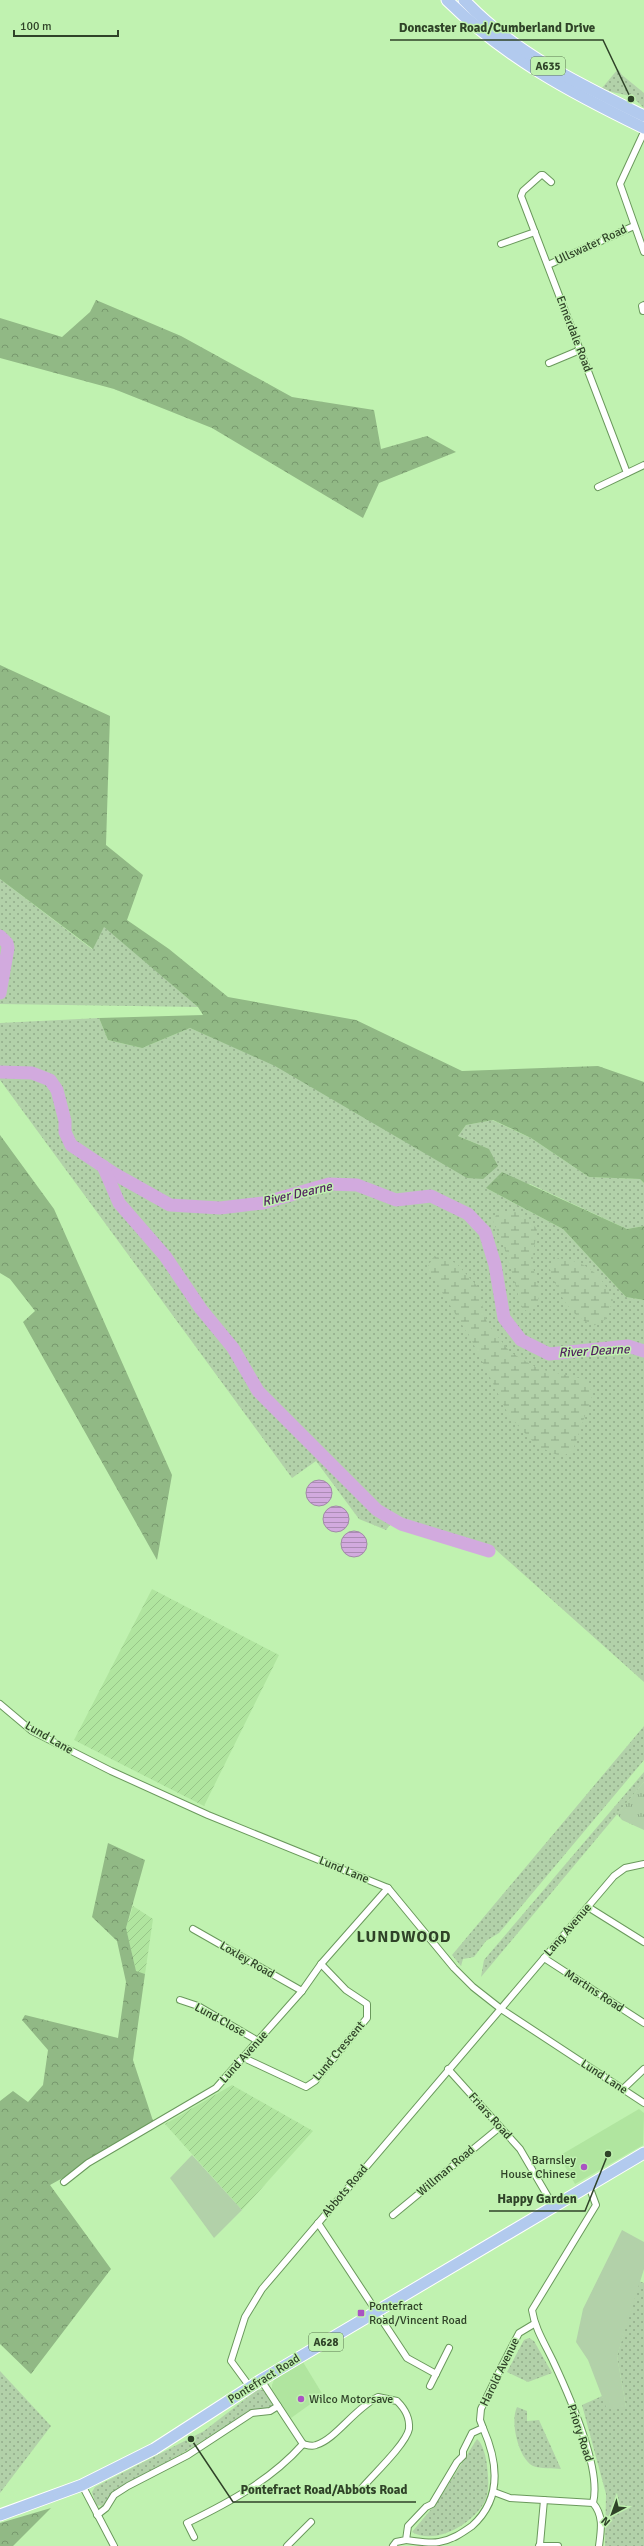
<svg xmlns="http://www.w3.org/2000/svg" width="644" height="2546" font-family="Signika,sans-serif">
<style>
.built{fill:#b0e59f}
.industrial{fill:url(#industrial-furrows)}
.grass{fill:url(#grass-dots)}
.forest{fill:url(#forest-crowns)}
.wetland{fill:url(#wetland-marsh)}
.park{fill:url(#park-tufts)}
.garden{fill:#b2d1a9}
.water{fill:url(#water-rules);stroke:#a18ba7}
.lines{fill:none;stroke-linecap:round;stroke-linejoin:round}
.river{stroke:#d2aade;stroke-width:13}
.street-casing{stroke:#6a995c;stroke-width:8}
.highway-casing{stroke:#fff;stroke-width:13}
.street{stroke:#fff;stroke-width:6}
.highway{stroke:#b2caee;stroke-width:11}
.poi-dot{fill:#aa54c2;stroke:#c0f2b0;stroke-width:1.5}
.labels{text-anchor:middle;dominant-baseline:central;stroke-width:3;stroke-linejoin:round;paint-order:stroke}
.shield{fill:#c0f2b0;stroke:#5a7851;stroke-width:1}
.shield-label{font-size:11px;font-weight:bold;fill:#2f4328}
.street-label{font-size:12px;fill:#2f4328;stroke:#c0f2b0}
.poi-label{font-size:12px;fill:#2f4328;stroke:#c0f2b0;text-anchor:start}
.water-label{font-size:13px;font-style:italic;fill:#532360;stroke:#c0f2b0}
.district-label{font-size:16px;font-weight:bold;letter-spacing:1px;fill:#2f4328;stroke:#c0f2b0}
.leader{fill:none;stroke:#2f4328;stroke-width:1.5}
.callout-dot{fill:#2f4328;stroke:#c0f2b0;stroke-width:1.5}
.callout-label{font-size:13px;text-anchor:middle;font-weight:bold;fill:#2f4328;stroke:#c0f2b0;stroke-width:3;stroke-linejoin:round;paint-order:stroke}
</style>
<defs>
<pattern id="industrial-furrows" width="10" height="10" patternUnits="userSpaceOnUse"><rect width="10" height="10" fill="#b0e59f"/><path d="M-1 1l2-2M0 10L10 0M9 11l2-2" fill="none" stroke="#98c689"/></pattern>
<pattern id="grass-dots" width="8" height="8" patternUnits="userSpaceOnUse"><rect width="8" height="8" fill="#b2d1a9"/><path d="M2 2h.1M6 6h.1" fill="none" stroke="#91ab8a" stroke-width="1.8" stroke-linecap="round"/></pattern>
<pattern id="forest-crowns" width="20" height="18" patternUnits="userSpaceOnUse"><rect width="20" height="18" fill="#91b985"/><path d="M2 6a3 3 0 1 1 6 0M12 15a3 3 0 1 1 6 0" fill="none" stroke="#77986d"/></pattern>
<pattern id="wetland-marsh" width="20" height="14" patternUnits="userSpaceOnUse"><rect width="20" height="14" fill="#b2d1a9"/><path d="M1 5h8M5 5V1M11 12h8M15 12V8" fill="none" stroke="#91ab8a"/></pattern>
<pattern id="park-tufts" width="24" height="20" patternUnits="userSpaceOnUse"><rect width="24" height="20" fill="#b2d1a9"/><path d="M3 7l-1-3M5 7V3M7 7l1-3M15 17l-1-3M17 17v-4M19 17l1-3" fill="none" stroke="#91ab8a"/></pattern>
<pattern id="water-rules" width="6" height="5" patternUnits="userSpaceOnUse"><rect width="6" height="5" fill="#d2aade"/><path d="M0 2.5h6" fill="none" stroke="#ab8cb4"/></pattern>
</defs>
<rect width="100%" height="100%" fill="#c0f2b0"/>
<g class="built">
<path d="M 639,2109 L 644,2113 L 643,2145 L 575,2184 L 559,2156 Z"/>
<path d="M 303,2362 L 323,2395 L 291,2418 L 272,2389 L 272,2385 L 274,2380 Z"/>
</g>
<g class="industrial">
<path d="M 152,1589 L 279,1655 L 204,1806 L 74,1740 Z"/>
<path d="M 133,1906 L 153,1919 L 145,1974 L 136,1972 L 126,1928 Z"/>
<path d="M 232,2085 L 313,2131 L 242,2210 L 165,2124 Z"/>
</g>
<g class="grass">
<path d="M 618,69 L 622,75 L 644,93 L 644,108 C 628,90 621,97 602,88 Z"/>
<path d="M 0,879 L 92,949 L 104,926 L 198,1007 L 0,1004 Z"/>
<path d="M 99,1018 L 108,1040 L 142,1048 L 190,1028 L 275,1065 L 489,1149 L 458,1136 L 466,1125 L 492,1120 L 531,1138 L 589,1177 L 640,1179 L 644,1183 L 644,1226 L 627,1229 L 530,1184 L 486,1188 L 563,1229 L 626,1297 L 644,1300 L 644,1682 L 495,1549 L 397,1516 L 386,1530 L 359,1519 L 316,1461 L 292,1478 L 0,1080 L 0,1023 Z"/>
<path d="M 644,1726 L 644,1760 L 499,1933 L 486,1941 L 474,1957 L 463,1959 L 461,1966 L 452,1955 Z"/>
<path d="M 644,1772 L 644,1782 L 481,1977 L 484,1960 Z"/>
<path d="M 639,2281 L 644,2283 L 644,2546 L 605,2546 L 606,2494 L 582,2405 L 602,2396 L 607,2407 L 626,2407 L 617,2356 Z"/>
<path d="M 529,2338 L 534,2341 L 552,2373 L 528,2382 L 507,2372 L 524,2340 Z"/>
<path d="M 0,2371 L 51,2426 L 0,2493 Z"/>
<path d="M 257,2390 L 263,2390 L 272,2404 L 271,2407 L 248,2412 L 181,2454 L 129,2482 L 112,2495 L 103,2506 L 96,2505 L 92,2492 L 95,2487 L 204,2431 Z"/>
<path d="M 517,2407 L 527,2411 L 527,2421 L 539,2420 L 561,2469 C 553,2468 541,2469 533,2466 C 518,2458 510,2421 517,2407 Z"/>
<path d="M 477,2439 C 483,2444 486,2457 487,2465 C 488,2477 490,2489 485,2501 C 474,2523 436,2546 412,2532 L 438,2501 Z"/>
</g>
<g class="forest">
<path d="M 96,300 L 181,336 L 292,397 L 374,410 L 381,449 L 427,436 L 456,452 L 379,483 L 363,518 L 212,428 L 114,389 L 0,358 L 0,318 L 62,337 L 90,312 Z"/>
<path d="M 0,665 L 110,716 L 106,845 L 143,875 L 127,920 L 169,949 L 228,997 L 356,1020 L 462,1071 L 598,1066 L 644,1082 L 644,1183 L 640,1179 L 589,1177 L 531,1138 L 493,1120 L 466,1125 L 458,1136 L 489,1149 L 498,1166 L 483,1179 L 467,1178 L 275,1066 L 190,1028 L 142,1048 L 108,1040 L 99,1018 L 203,1015 L 198,1007 L 104,927 L 93,949 L 0,879 Z"/>
<path d="M 0,1135 L 54,1209 L 172,1475 L 157,1560 L 23,1322 L 35,1311 L 10,1279 L 0,1273 Z"/>
<path d="M 502,1172 L 627,1229 L 644,1226 L 644,1300 L 626,1297 L 563,1229 L 486,1188 Z"/>
<path d="M 108,1843 L 145,1860 L 126,1928 L 136,1971 L 145,1974 L 133,2060 L 155,2127 L 50,2185 L 111,2269 L 31,2374 L 0,2344 L 0,2101 L 13,2091 L 28,2102 L 43,2085 L 48,2050 L 22,2020 L 25,2015 L 118,2038 L 126,1982 L 117,1941 L 92,1917 Z"/>
<path d="M 51,2508 L 13,2546 L 0,2546 L 0,2523 Z"/>
</g>
<g class="wetland">
<path d="M 521,1212 L 537,1229 C 536,1239 533,1250 533,1260 C 532,1283 550,1290 530,1313 L 522,1308 C 513,1279 508,1250 493,1222 L 497,1213 Z"/>
<path d="M 434,1256 L 456,1263 L 478,1287 L 487,1323 L 510,1352 L 539,1369 L 584,1379 L 593,1393 L 573,1450 L 562,1457 L 537,1446 L 509,1416 L 472,1341 L 427,1268 Z"/>
<path d="M 558,1258 C 588,1262 600,1273 613,1300 L 606,1319 L 593,1326 C 566,1312 559,1294 549,1267 Z"/>
</g>
<path class="park" d="M 644,1782 L 644,1830 L 622,1820 L 617,1814 Z"/>
<g class="garden">
<path d="M 192,2155 L 242,2210 L 214,2238 L 170,2178 Z"/>
<path d="M 622,2230 L 644,2242 L 644,2269 L 617,2356 L 626,2407 L 606,2407 L 588,2360 L 576,2342 L 583,2309 Z"/>
</g>
<g class="water">
<circle cx="319" cy="1493" r="13"/>
<circle cx="336" cy="1519" r="13"/>
<circle cx="354" cy="1544" r="13"/>
</g>
<g class="lines">
<g class="river">
<path d="M 0,936 L 7,943 L 8,948 L 0,993"/>
<path d="M 0,1072 L 32,1073 L 50,1080 L 57,1090 L 65,1121 L 65,1132 L 71,1145 L 113,1173 L 170,1205 L 220,1208 L 263,1203 L 329,1184 L 357,1185 L 396,1200 L 431,1196 L 468,1214 L 485,1232 L 495,1265 L 504,1318 L 521,1340 L 549,1354 L 628,1346 L 644,1351"/>
<path d="M 103,1166 L 119,1203 L 165,1256 L 201,1309 L 233,1348 L 258,1391 L 377,1510 L 401,1524 L 489,1551"/>
</g>
<g class="street-casing">
<g id="street">
<path d="M 644,132 L 620,184 L 644,252"/>
<path d="M 551,182 L 543,175 L 541,175 L 523,191 L 521,196 L 627,473"/>
<path d="M 501,244 L 535,232"/>
<path d="M 548,265 L 634,226"/>
<path d="M 643,311 L 642,306 L 644,305"/>
<path d="M 549,363 L 580,350"/>
<path d="M 598,487 L 644,465"/>
<path d="M 0,1704 L 32,1731 L 111,1771 L 208,1815 L 388,1888 L 454,1968 L 473,1987 L 501,2009 L 644,2103"/>
<path d="M 588,1907 L 644,1942"/>
<path d="M 193,1929 L 302,1991"/>
<path d="M 544,1958 L 644,2023"/>
<path d="M 180,2000 L 198,2006 L 258,2041"/>
<path d="M 244,2058 L 306,2087 L 315,2081 L 367,2018 L 367,2004 L 346,1990 L 321,1964"/>
<path d="M 448,2069 L 520,2149 L 554,2207"/>
<path d="M 623,2089 L 644,2069"/>
<path d="M 64,2182 L 88,2163 L 216,2088 L 302,1991 L 321,1964 L 388,1888"/>
<path d="M 589,2186 L 596,2205 L 532,2310 C 535,2329 545,2344 553,2361 C 568,2393 602,2469 593,2503 C 604,2516 601,2530 599,2546"/>
<path d="M 393,2215 L 500,2127"/>
<path d="M 318,2223 L 407,2358 L 436,2374 L 449,2348"/>
<path d="M 261,2380 L 303,2444"/>
<path d="M 430,2386 L 436,2374"/>
<path d="M 250,2387 L 231,2361 L 245,2317 L 262,2289 L 614,1876 L 625,1868 L 644,1864"/>
<path d="M 303,2444 C 307,2445 312,2447 316,2445 C 336,2439 355,2408 378,2397 L 397,2401 C 405,2409 410,2417 409,2429 C 406,2444 373,2475 362,2488"/>
<path d="M 82,2485 L 114,2546"/>
<path d="M 494,2492 L 510,2498 L 593,2503"/>
<path d="M 97,2515 L 106,2508 L 114,2495 L 128,2486 L 188,2455 L 252,2413 L 270,2411 L 278,2406"/>
<path d="M 194,2537 L 187,2523 C 230,2502 271,2480 303,2444"/>
<path d="M 406,2540 C 417,2541 429,2544 439,2542 C 452,2540 462,2533 472,2526 C 502,2499 498,2462 483,2428"/>
<path d="M 540,2544 L 544,2500"/>
<path d="M 287,2546 L 311,2522"/>
<path d="M 393,2546 L 396,2542 L 406,2540 L 408,2526 L 426,2507 L 432,2504 L 457,2462 L 463,2456 L 463,2451 L 472,2433 L 483,2428 L 480,2420 L 481,2409 L 502,2366 L 519,2333 L 534,2324"/>
<path d="M 539,2546 L 558,2546"/>
</g>
</g>
<g class="highway-casing">
<g id="highway">
<path d="M 447,0 C 506,58 570,92 644,128"/>
<path d="M 464,0 C 514,53 579,84 644,116"/>
<path d="M 0,2515 L 82,2485 L 154,2449 L 261,2380 L 644,2153"/>
</g>
</g>
<use href="#street" class="street"/>
<use href="#highway" class="highway"/>
</g>
<g class="poi-dot">
<circle cx="584" cy="2167" r="4"/>
<rect x="357" y="2309" width="8" height="8" rx="2"/>
<circle cx="301" cy="2399" r="4"/>
</g>
<g class="labels">
<g class="shield">
<rect x="531" y="57" width="34" height="18" rx="3"/>
<rect x="309" y="2333" width="34" height="18" rx="3"/>
</g>
<g class="shield-label">
<text x="548" y="66">A635</text>
<text x="326" y="2342">A628</text>
</g>
<g class="street-label">
<text transform="translate(591 245) rotate(-25)">Ullswater Road</text>
<text transform="translate(574 334) rotate(69)">Ennerdale Road</text>
<text transform="translate(49 1738) rotate(30)">Lund Lane</text>
<text transform="translate(344 1870) rotate(22)">Lund Lane</text>
<text transform="translate(568 1930) rotate(-49)">Lang Avenue</text>
<text transform="translate(247 1960) rotate(30)">Loxley Road</text>
<text transform="translate(594 1991) rotate(33)">Martins Road</text>
<text transform="translate(220 2020) rotate(29)">Lund Close</text>
<text transform="translate(339 2051) rotate(-50)">Lund Crescent</text>
<text transform="translate(244 2057) rotate(-48)">Lund Avenue</text>
<text transform="translate(604 2077) rotate(33)">Lund Lane</text>
<text transform="translate(490 2116) rotate(48)">Friars Road</text>
<text transform="translate(446 2171) rotate(-40)">Willman Road</text>
<text transform="translate(345 2191) rotate(-50)">Abbots Road</text>
<text transform="translate(500 2372) rotate(-64)">Harold Avenue</text>
<text transform="translate(264 2379) rotate(-32)">Pontefract Road</text>
<text transform="translate(580 2433) rotate(72)">Priory Road</text>
</g>
<g class="poi-label">
<text x="576" y="2160" text-anchor="end">Barnsley<tspan x="576" dy="14">House Chinese</tspan></text>
<text x="369" y="2306">Pontefract<tspan x="369" dy="14">Road/Vincent Road</tspan></text>
<text x="309" y="2399">Wilco Motorsave</text>
</g>
<g class="water-label">
<text transform="translate(297 1194) rotate(-13)">River Dearne</text>
<text transform="translate(594 1351) rotate(-3)">River Dearne</text>
</g>
<g class="district-label">
<text x="404" y="1937">LUNDWOOD</text>
</g>
</g>
<path class="leader" d="M631 99L603 40H390M608 2154L585 2211H489M191 2439L233 2502H416"/>
<g class="callout-dot">
<circle cx="631" cy="99" r="4"/>
<circle cx="608" cy="2154" r="4"/>
<circle cx="191" cy="2439" r="4"/>
</g>
<g class="callout-label">
<text x="497" y="32">Doncaster Road/Cumberland Drive</text>
<text x="537" y="2203">Happy Garden</text>
<text x="324" y="2494">Pontefract Road/Abbots Road</text>
</g>
<g transform="translate(612 2514) rotate(221)" stroke="#c0f2b0" stroke-width="3" paint-order="stroke">
<path d="M0-3L7 15L0 10L-7 15Z" fill="#2f4328"/>
<text y="-6" font-size="11" font-weight="bold" text-anchor="middle" fill="#2f4328">N</text>
</g>
<path d="M14 30v6h104v-6" fill="none" stroke="#2f4328" stroke-width="2"/>
<text x="20" y="30" font-size="12" fill="#2f4328" stroke="#c0f2b0" stroke-width="3" paint-order="stroke">100 m</text>
</svg>
